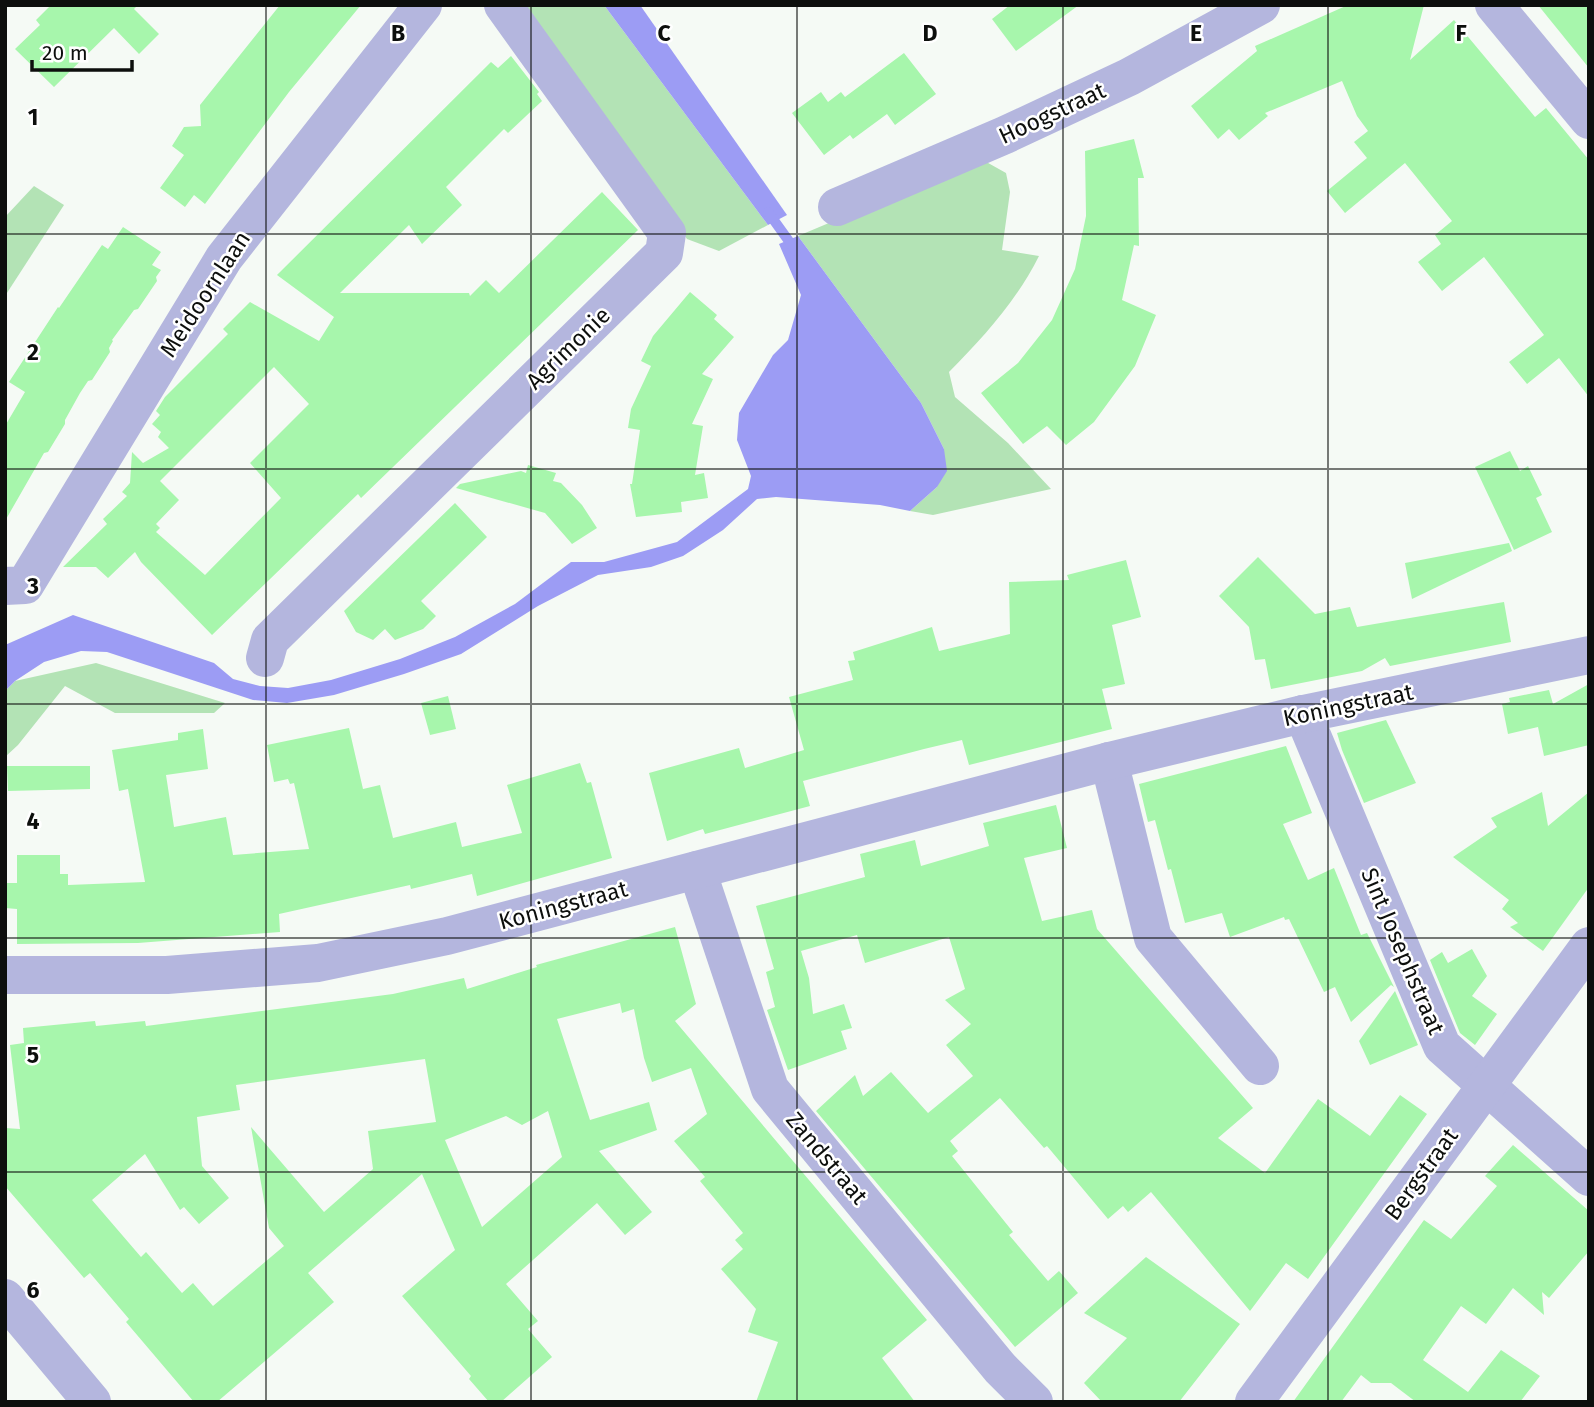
<svg xmlns="http://www.w3.org/2000/svg" width="1594" height="1407" font-family="'Fira Sans',sans-serif">
<style>
.green{fill:#b3e3b5}
.water{fill:#9c9cf4}
.lines{fill:none;stroke-linecap:round;stroke-linejoin:round}
.stream{stroke:#9c9cf4;stroke-width:10}
.building{fill:#a7f6ac;fill-rule:evenodd}
.minor{stroke:#b4b6de;stroke-width:38}
.grid{fill:none;stroke:#0d0f0d;stroke-width:2;stroke-opacity:0.55}
.labels{text-anchor:middle;dominant-baseline:central;stroke-width:5;stroke-linejoin:round;paint-order:stroke}
.street-label{font-size:23px;fill:#0d0f0d;stroke:#fff}
.grid-label{font-size:23px;text-anchor:middle;font-weight:bold;fill:#0d0f0d;stroke:#fff;stroke-width:5;stroke-linejoin:round;paint-order:stroke}
</style>
<rect width="100%" height="100%" fill="#f5faf5"/>
<g class="green">
<path d="M 520,5 L 604,5 L 768,225 L 719,251 L 687,239 Z"/>
<path d="M 981,159 L 1006,173 L 1010,192 L 1002,250 L 1039,256 C 1017,300 984,337 949,372 L 955,397 L 1008,443 L 1051,489 L 933,515 L 910,511 L 937,487 L 944,449 L 921,403 L 798,236 Z"/>
<path d="M 34,186 L 64,205 L 5,296 L 5,217 Z"/>
<path d="M 96,663 L 225,703 L 214,713 L 115,713 L 65,686 L 18,745 L 5,757 L 5,691 L 15,681 Z"/>
</g>
<g class="water">
<path d="M 604,5 L 640,5 L 787,215 L 768,225 Z"/>
<path d="M 798,236 L 921,403 L 944,449 L 947,471 L 937,487 L 910,511 L 880,505 L 776,497 L 757,499 L 723,530 L 683,556 L 651,567 L 598,575 L 538,606 L 461,654 L 404,674 L 334,695 L 287,703 L 253,700 L 107,652 L 81,651 L 44,662 L 15,681 L 5,691 L 5,645 L 73,615 L 214,663 L 233,679 L 260,686 L 288,688 L 331,680 L 400,659 L 455,637 L 515,604 L 571,562 L 604,562 L 677,542 L 748,489 L 751,476 L 737,440 L 739,413 L 773,355 L 788,340 L 801,295 L 779,244 Z"/>
</g>
<g class="lines">
<path class="stream" d="M 768,212 L 796,251"/>
</g>
<g class="building">
<path d="M 51,5 L 138,5 L 134,9 L 159,34 L 139,54 L 114,28 L 54,87 L 15,49 L 40,25 L 36,20 Z"/>
<path d="M 280,5 L 361,5 L 289,92 L 205,204 L 194,195 L 185,207 L 160,188 L 184,155 L 172,146 L 184,127 L 201,126 L 200,105 Z"/>
<path d="M 1010,5 L 1079,5 L 1016,51 L 992,19 Z"/>
<path d="M 1348,5 L 1424,5 L 1410,60 L 1454,20 L 1535,117 L 1546,108 L 1589,160 L 1589,397 L 1559,358 L 1527,384 L 1509,362 L 1544,335 L 1484,257 L 1442,291 L 1418,262 L 1441,244 L 1435,235 L 1452,221 L 1405,163 L 1345,213 L 1327,191 L 1367,158 L 1354,142 L 1368,131 L 1357,116 L 1342,81 L 1265,113 L 1268,116 L 1239,140 L 1229,129 L 1218,139 L 1191,106 L 1257,51 L 1255,46 Z"/>
<path d="M 1538,5 L 1589,5 L 1589,68 Z"/>
<path d="M 904,53 L 936,94 L 895,125 L 887,114 L 853,139 L 850,135 L 824,155 L 792,113 L 821,92 L 828,102 L 841,92 L 845,97 Z"/>
<path d="M 511,56 L 539,92 L 537,94 L 542,101 L 508,133 L 504,129 L 446,187 L 462,205 L 422,244 L 409,225 L 340,293 L 469,293 L 470,296 L 486,280 L 499,293 L 602,192 L 638,230 L 361,498 L 358,494 L 212,635 L 141,562 L 135,552 L 108,578 L 96,567 L 63,567 L 107,524 L 103,519 L 127,496 L 122,492 L 130,483 L 132,452 L 143,463 L 169,448 L 158,437 L 161,432 L 152,424 L 160,415 L 156,411 L 165,397 L 228,334 L 223,329 L 250,302 L 319,341 L 334,317 L 277,275 L 491,62 L 498,68 ZM 274,367 L 309,404 L 250,463 L 281,498 L 205,575 L 156,532 L 160,528 L 156,524 L 179,500 L 160,481 Z"/>
<path d="M 1134,139 L 1144,178 L 1138,178 L 1139,246 L 1134,245 L 1122,300 L 1156,315 L 1135,366 L 1094,422 L 1066,445 L 1047,426 L 1023,444 L 981,393 L 1018,363 L 1052,320 L 1075,269 L 1086,216 L 1085,151 Z"/>
<path d="M 123,227 L 161,252 L 152,265 L 161,270 L 156,277 L 157,281 L 138,309 L 134,310 L 112,340 L 113,341 L 109,348 L 110,352 L 92,380 L 88,381 L 80,393 L 65,420 L 65,424 L 48,452 L 44,453 L 5,521 L 5,426 L 25,392 L 9,382 L 58,307 L 59,308 L 102,245 L 108,249 Z"/>
<path d="M 690,292 L 717,315 L 714,319 L 734,337 L 702,374 L 713,379 L 692,424 L 703,426 L 695,475 L 704,473 L 708,498 L 681,502 L 682,512 L 636,517 L 630,484 L 632,484 L 640,430 L 628,428 L 631,409 L 651,366 L 641,361 L 653,336 Z"/>
<path d="M 1510,451 L 1520,471 L 1528,466 L 1542,495 L 1536,498 L 1552,532 L 1514,550 L 1475,467 Z"/>
<path d="M 528,465 L 556,473 L 553,481 L 561,483 L 582,505 L 597,528 L 572,544 L 545,513 L 456,488 L 460,484 L 521,471 L 526,473 Z"/>
<path d="M 455,503 L 487,537 L 421,601 L 436,616 L 423,629 L 395,640 L 385,629 L 373,640 L 356,632 L 344,611 Z"/>
<path d="M 1509,543 L 1512,551 L 1412,599 L 1405,563 Z"/>
<path d="M 1258,557 L 1315,614 L 1350,607 L 1357,627 L 1504,602 L 1511,642 L 1390,666 L 1385,658 L 1362,671 L 1271,689 L 1265,659 L 1255,660 L 1249,627 L 1219,596 Z"/>
<path d="M 1126,560 L 1141,617 L 1112,625 L 1125,684 L 1102,689 L 1112,729 L 969,765 L 962,740 L 924,749 L 803,781 L 810,806 L 705,834 L 703,829 L 667,841 L 649,773 L 739,748 L 745,768 L 804,750 L 789,697 L 853,680 L 848,661 L 855,660 L 853,652 L 932,627 L 939,651 L 1010,634 L 1009,582 L 1069,580 L 1067,575 Z"/>
<path d="M 1589,684 L 1589,745 L 1544,756 L 1538,727 L 1508,734 L 1502,704 L 1510,702 L 1509,698 L 1549,690 L 1553,704 Z"/>
<path d="M 448,696 L 456,729 L 430,735 L 421,703 Z"/>
<path d="M 1386,720 L 1416,783 L 1364,803 L 1342,750 L 1337,733 Z"/>
<path d="M 349,728 L 363,789 L 380,785 L 393,838 L 456,822 L 462,847 L 522,833 L 507,785 L 580,763 L 587,783 L 591,782 L 612,858 L 477,896 L 472,874 L 411,889 L 410,885 L 279,914 L 280,932 L 138,943 L 17,944 L 17,909 L 5,908 L 5,883 L 17,883 L 17,855 L 60,855 L 60,874 L 68,874 L 68,885 L 145,882 L 128,789 L 119,791 L 112,750 L 178,740 L 178,733 L 203,729 L 208,769 L 166,775 L 174,827 L 226,817 L 233,855 L 309,849 L 294,783 L 290,784 L 288,779 L 274,782 L 267,745 Z"/>
<path d="M 1286,746 L 1312,813 L 1283,824 L 1308,880 L 1334,868 L 1361,935 L 1367,933 L 1394,987 L 1391,985 L 1351,1022 L 1335,987 L 1324,992 L 1289,919 L 1285,920 L 1284,917 L 1230,937 L 1222,913 L 1185,923 L 1171,869 L 1168,870 L 1155,820 L 1148,822 L 1139,784 Z"/>
<path d="M 7,766 L 90,766 L 90,789 L 8,791 Z"/>
<path d="M 1542,792 L 1548,826 L 1589,792 L 1589,887 L 1543,951 L 1510,927 L 1518,923 L 1502,909 L 1509,900 L 1453,857 L 1497,827 L 1491,818 Z"/>
<path d="M 1056,805 L 1067,848 L 1024,858 L 1042,921 L 1092,910 L 1097,929 L 1253,1108 L 1218,1138 L 1265,1173 L 1318,1099 L 1370,1136 L 1400,1095 L 1427,1114 L 1308,1279 L 1286,1263 L 1250,1311 L 1151,1192 L 1128,1212 L 1123,1206 L 1108,1219 L 1047,1146 L 1044,1148 L 1000,1098 L 950,1141 L 958,1151 L 952,1156 L 1013,1232 L 1009,1235 L 1048,1281 L 1059,1271 L 1078,1293 L 1015,1347 L 816,1111 L 855,1075 L 863,1096 L 891,1072 L 928,1113 L 973,1076 L 946,1045 L 971,1024 L 945,1000 L 965,989 L 949,937 L 865,963 L 857,935 L 801,951 L 809,978 L 813,1014 L 844,1004 L 852,1028 L 841,1031 L 847,1049 L 788,1070 L 767,1010 L 775,1007 L 766,972 L 774,969 L 756,906 L 865,877 L 860,854 L 915,840 L 921,866 L 989,846 L 983,823 Z"/>
<path d="M 675,927 L 696,1004 L 675,1021 L 927,1320 L 882,1358 L 915,1402 L 756,1402 L 778,1342 L 748,1332 L 756,1309 L 721,1269 L 743,1249 L 735,1240 L 743,1233 L 700,1181 L 705,1177 L 674,1141 L 707,1114 L 691,1068 L 652,1082 L 644,1058 L 634,1009 L 622,1013 L 620,1003 L 557,1019 L 590,1120 L 649,1102 L 657,1130 L 599,1151 L 652,1212 L 625,1235 L 597,1203 L 506,1284 L 538,1321 L 528,1329 L 552,1357 L 501,1402 L 489,1402 L 469,1379 L 471,1376 L 402,1296 L 455,1250 L 422,1174 L 308,1273 L 334,1302 L 217,1402 L 194,1402 L 126,1322 L 129,1319 L 90,1273 L 84,1278 L 5,1186 L 5,1128 L 20,1129 L 10,1045 L 24,1043 L 23,1028 L 95,1021 L 96,1026 L 145,1021 L 146,1026 L 393,994 L 464,978 L 467,989 L 537,967 L 536,965 ZM 425,1059 L 436,1122 L 368,1131 L 373,1169 L 324,1212 L 251,1127 L 269,1228 L 284,1246 L 213,1306 L 193,1283 L 182,1293 L 146,1252 L 141,1257 L 92,1200 L 145,1154 L 180,1210 L 184,1207 L 199,1224 L 229,1198 L 202,1166 L 197,1117 L 240,1110 L 236,1085 ZM 548,1111 L 562,1157 L 482,1227 L 445,1140 L 506,1116 L 522,1125 Z"/>
<path d="M 1472,949 L 1487,976 L 1472,996 L 1497,1014 L 1475,1045 L 1460,1033 L 1430,960 L 1442,952 L 1448,963 Z"/>
<path d="M 1395,991 L 1418,1045 L 1370,1065 L 1359,1041 Z"/>
<path d="M 1513,1145 L 1589,1211 L 1589,1251 L 1549,1298 L 1542,1292 L 1544,1315 L 1513,1288 L 1486,1324 L 1461,1306 L 1423,1360 L 1468,1392 L 1501,1350 L 1540,1376 L 1520,1402 L 1416,1402 L 1391,1383 L 1371,1383 L 1361,1375 L 1341,1402 L 1293,1402 L 1424,1220 L 1451,1239 L 1497,1186 L 1485,1176 Z"/>
<path d="M 1146,1257 L 1240,1324 L 1179,1402 L 1102,1402 L 1084,1383 L 1127,1338 L 1084,1313 Z"/>
</g>
<g class="lines">
<g class="minor">
<path d="M 1494,5 L 1589,120"/>
<path d="M 837,207 L 1005,135 L 1129,77 L 1261,5"/>
<path d="M 5,586 L 25,585 L 224,258 L 423,5"/>
<path d="M 265,658 L 270,640 L 664,253 L 667,233 L 503,5"/>
<path d="M 1303,714 L 1442,1046 L 1589,1177"/>
<path d="M 1109,761 L 1153,938 L 1260,1066"/>
<path d="M 697,870 L 770,1089 L 1000,1368 L 1034,1402"/>
<path d="M 5,975 L 167,975 L 318,963 L 447,936 L 1109,761 L 1303,714 L 1589,655"/>
<path d="M 5,1298 L 92,1402"/>
<path d="M 1254,1402 L 1589,946"/>
</g>
</g>
<path class="grid" d="M 266,5 L 266,1402M 531,5 L 531,1402M 797,5 L 797,1402M 1063,5 L 1063,1402M 1328,5 L 1328,1402M 5,234 L 1589,234M 5,469 L 1589,469M 5,704 L 1589,704M 5,938 L 1589,938M 5,1172 L 1589,1172"/>
<g class="labels">
<g class="street-label">
<text transform="translate(1052 113) rotate(-25)">Hoogstraat</text>
<text transform="translate(205 294) rotate(-57)">Meidoornlaan</text>
<text transform="translate(568 348) rotate(-44)">Agrimonie</text>
<text transform="translate(1348 705) rotate(-12)">Koningstraat</text>
<text transform="translate(563 905) rotate(-15)">Koningstraat</text>
<text transform="translate(1403 951) rotate(67)">Sint Josephstraat</text>
<text transform="translate(827 1158) rotate(50)">Zandstraat</text>
<text transform="translate(1421 1174) rotate(-54)">Bergstraat</text>
</g>
</g>
<g class="grid-label">
<text x="398" y="41">B</text>
<text x="664" y="41">C</text>
<text x="930" y="41">D</text>
<text x="1196" y="41">E</text>
<text x="1461" y="41">F</text>
<text x="33" y="125">1</text>
<text x="33" y="360">2</text>
<text x="33" y="594">3</text>
<text x="33" y="829">4</text>
<text x="33" y="1063">5</text>
<text x="33" y="1298">6</text>
</g>
<rect width="1594" height="1407" fill="none" stroke="#0d0f0d" stroke-width="14"/>
<path d="M32 60v10h100v-10" fill="none" stroke="#0d0f0d" stroke-width="3.5"/>
<text x="42" y="60" font-size="21" fill="#0d0f0d" stroke="#ffffff" stroke-width="5" paint-order="stroke">20 m</text>
</svg>
